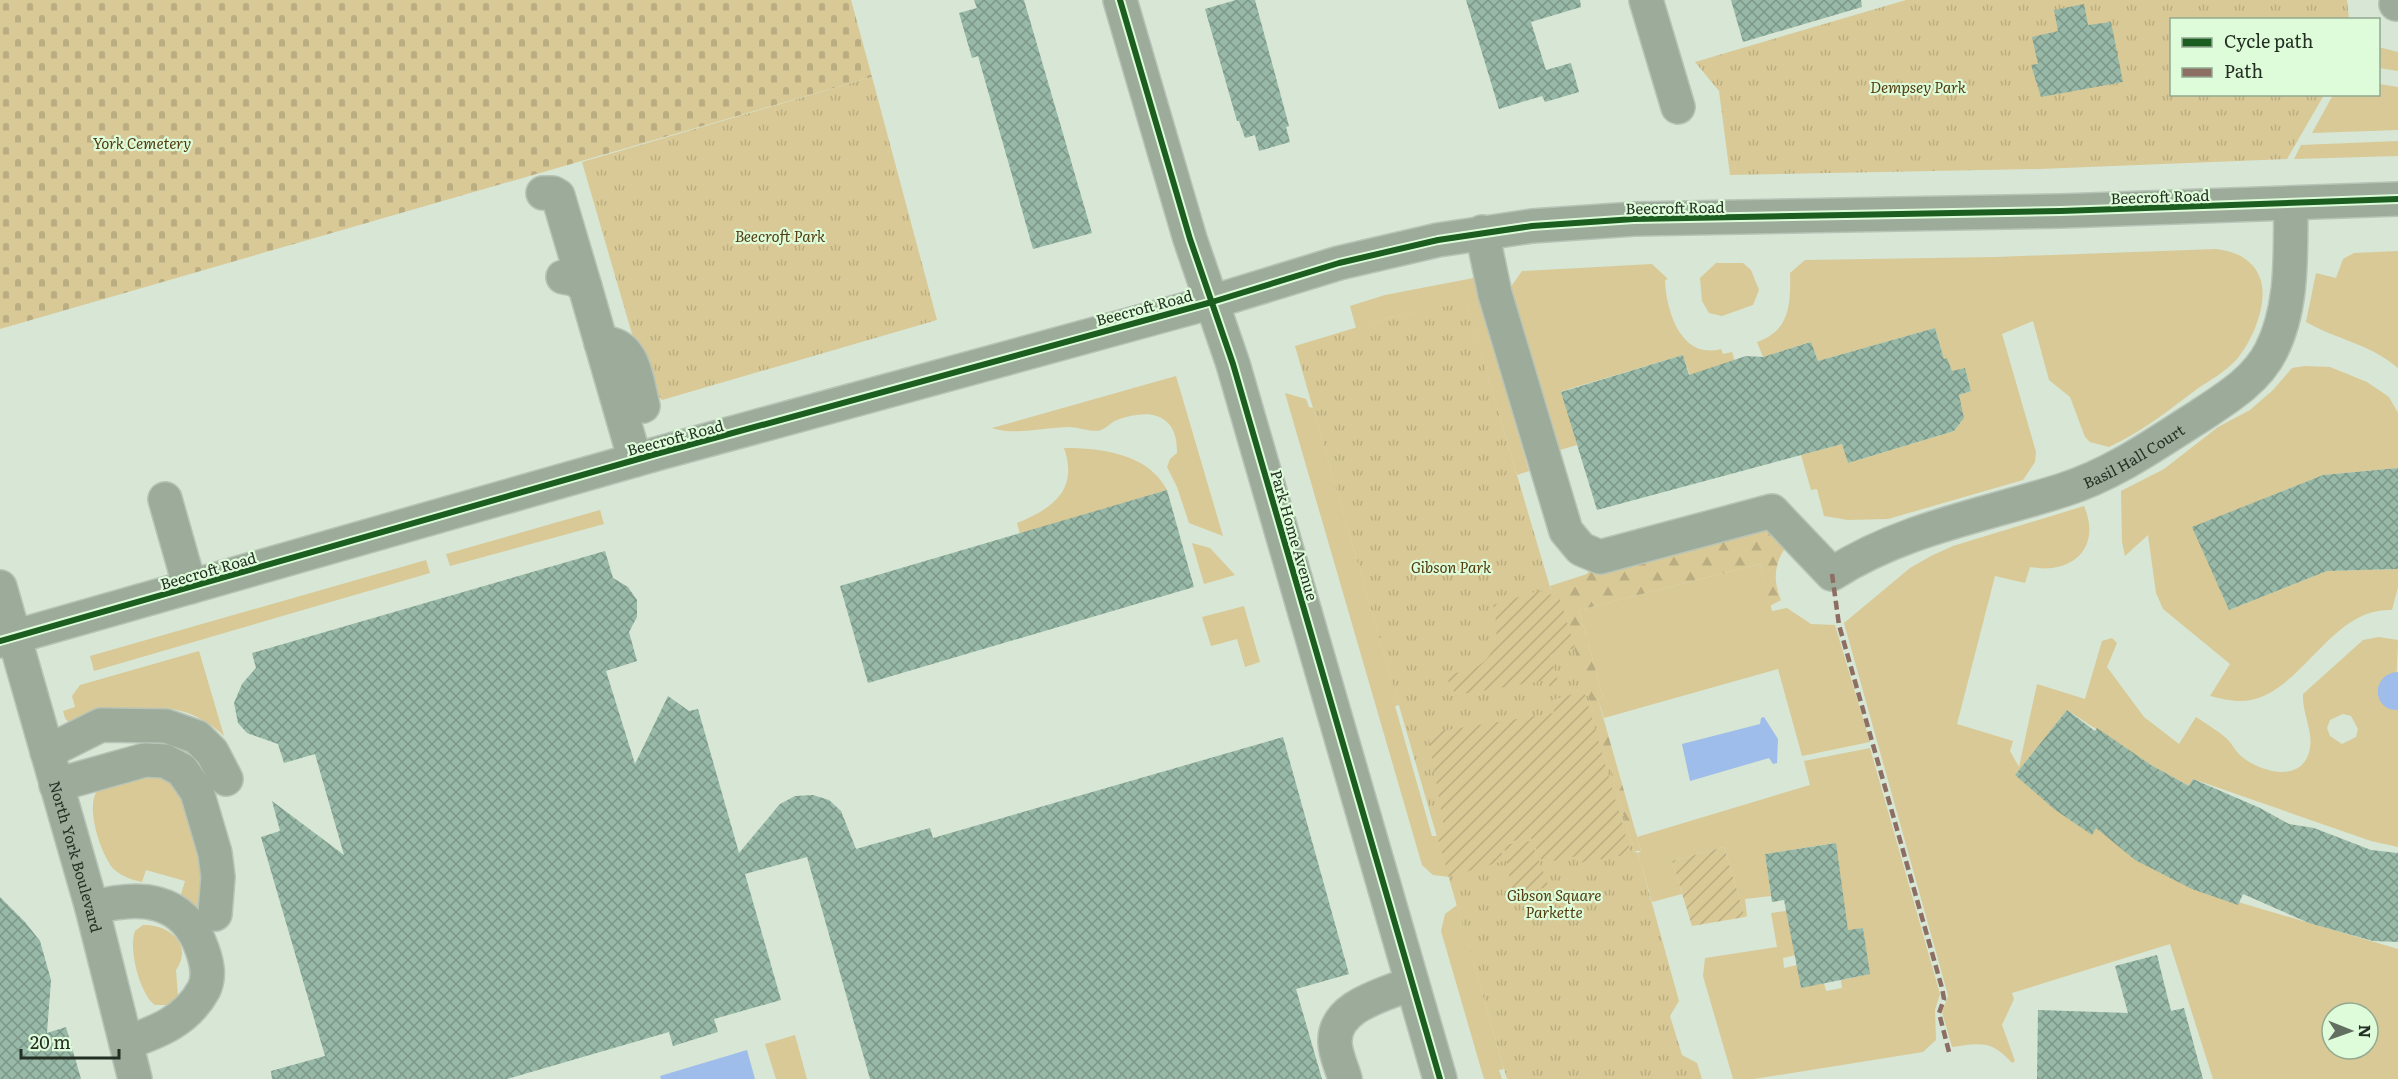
<svg xmlns="http://www.w3.org/2000/svg" width="2398" height="1079" font-family="Literata,serif">
<style>
.grass{fill:#d9c996;fill-rule:evenodd}
.forest{fill:url(#forest-firs)}
.cemetery{fill:url(#cemetery-stones)}
.park{fill:url(#park-tufts)}
.garden{fill:url(#garden-furrows)}
.water{fill:#9ebdea}
.building{fill:url(#building-cross-hatch)}
.lines{fill:none;stroke-linecap:round;stroke-linejoin:round}
.minor-casing{stroke:#b7c3b6;stroke-width:36}
.minor{stroke:#9cab9a;stroke-width:33}
.quiet{stroke:#8d6e63;stroke-width:4.5;stroke-dasharray:9 4.5;stroke-linecap:butt}
.cycleway-casing{stroke:#defbda;stroke-width:10}
.cycleway{stroke:#1b5e20;stroke-width:6}
.labels{text-anchor:middle;dominant-baseline:central;stroke-width:4.5;stroke-linejoin:round;paint-order:stroke}
.park-label{font-size:15px;font-style:italic;fill:#523c0f;stroke:#defbda}
.street-label{font-size:15px;fill:#232f22;stroke:#defbda}
</style>
<defs>
<pattern id="forest-firs" width="22" height="20" patternUnits="userSpaceOnUse" patternTransform="scale(1.5)"><rect width="22" height="20" fill="#d9c996"/><path d="M5 1l3.5 6h-7zM16 11l3.5 6h-7z" fill="#baad81"/></pattern>
<pattern id="cemetery-stones" width="16" height="16" patternUnits="userSpaceOnUse" patternTransform="scale(1.5)"><rect width="16" height="16" fill="#d9c996"/><path d="M2 7V4a2 2 0 0 1 4 0v3zM10 15v-3a2 2 0 0 1 4 0v3z" fill="#baad81"/></pattern>
<pattern id="park-tufts" width="24" height="20" patternUnits="userSpaceOnUse" patternTransform="scale(1.5)"><rect width="24" height="20" fill="#d9c996"/><path d="M3 7l-1-3M5 7V3M7 7l1-3M15 17l-1-3M17 17v-4M19 17l1-3" fill="none" stroke="#baad81"/></pattern>
<pattern id="garden-furrows" width="10" height="10" patternUnits="userSpaceOnUse" patternTransform="scale(1.5)"><rect width="10" height="10" fill="#d9c996"/><path d="M-1 1l2-2M0 10L10 0M9 11l2-2" fill="none" stroke="#baad81"/></pattern>
<pattern id="building-cross-hatch" width="8" height="8" patternUnits="userSpaceOnUse" patternTransform="scale(1.5)"><rect width="8" height="8" fill="#98b9a7"/><path d="M0 0l8 8M0 8l8-8" fill="none" stroke="#7c9788"/></pattern>
</defs>
<rect width="100%" height="100%" fill="#d7e6d5"/>
<g class="grass">
<path d="M 2378,47 L 2398,52 L 2398,71 L 2379,68 Z"/>
<path d="M 2379,84 L 2398,87 L 2398,130 L 2312,133 L 2333,95 L 2378,94 Z"/>
<path d="M 2398,141 L 2398,156 L 2294,159 L 2301,145 Z"/>
<path d="M 2216,249 C 2235,251 2253,259 2260,278 C 2269,302 2253,340 2237,359 C 2225,372 2212,379 2197,389 C 2169,410 2142,432 2109,447 L 2090,442 L 2085,437 L 2070,397 L 2049,380 L 2033,321 L 2002,334 L 2036,452 L 2035,462 L 2023,480 L 1888,519 L 1848,520 L 1824,516 L 1817,489 L 1811,490 L 1801,455 L 1842,444 L 1848,463 L 1954,431 L 1962,421 L 1959,395 L 1971,391 L 1965,368 L 1952,371 L 1947,358 L 1944,359 L 1935,328 L 1818,361 L 1811,342 L 1776,353 L 1767,359 L 1763,357 L 1757,342 C 1789,331 1791,306 1790,273 L 1805,260 L 1996,257 Z"/>
<path d="M 2398,251 L 2398,368 C 2367,342 2339,341 2306,322 L 2316,273 L 2336,278 L 2343,259 L 2354,253 Z"/>
<path d="M 1716,263 L 1743,263 L 1751,270 L 1759,290 L 1753,305 L 1722,316 L 1709,313 L 1702,301 L 1700,278 Z"/>
<path d="M 1652,264 L 1668,279 L 1665,280 C 1666,311 1681,360 1721,349 L 1723,354 L 1732,352 L 1735,362 L 1691,379 L 1683,355 L 1562,391 L 1577,445 L 1553,452 L 1510,288 L 1522,271 Z"/>
<path d="M 1484,276 L 1488,329 L 1529,471 L 1517,475 L 1466,303 L 1391,317 L 1356,328 L 1350,306 L 1385,295 Z"/>
<path d="M 2305,366 L 2330,367 L 2367,382 L 2389,397 L 2398,413 L 2398,468 L 2323,475 L 2193,527 L 2229,610 L 2327,571 L 2398,569 L 2398,587 L 2392,610 C 2332,607 2305,688 2251,700 C 2238,703 2222,699 2210,696 L 2230,664 L 2163,609 L 2156,593 L 2148,535 L 2125,556 L 2122,542 L 2121,491 L 2164,469 L 2218,427 L 2250,410 L 2273,390 L 2292,368 Z"/>
<path d="M 1176,376 L 1223,536 L 1189,523 L 1177,487 L 1167,467 L 1170,459 L 1177,453 C 1178,413 1149,408 1117,420 C 1111,422 1107,428 1101,430 C 1092,433 1079,427 1069,427 C 1046,427 1013,436 992,428 Z"/>
<path d="M 1285,393 L 1306,399 L 1309,407 L 1313,408 L 1399,705 L 1395,706 L 1432,836 L 1437,836 L 1449,877 L 1433,875 L 1422,865 Z"/>
<path d="M 1064,448 C 1100,448 1148,453 1167,490 L 1020,534 L 1017,523 C 1052,509 1079,490 1064,448 Z"/>
<path d="M 2084,506 C 2102,548 2072,575 2030,567 L 2025,583 L 1995,576 L 1957,724 L 2013,741 L 2010,751 L 2019,767 L 2037,684 L 2085,699 L 2102,641 L 2112,638 L 2117,643 L 2107,667 L 2144,717 L 2179,744 L 2196,717 C 2206,724 2217,730 2226,738 C 2232,743 2235,751 2241,756 C 2261,773 2304,784 2310,748 C 2313,730 2302,713 2303,694 L 2363,640 L 2379,637 L 2398,640 L 2395,710 L 2398,710 L 2398,847 L 2371,841 L 2193,779 L 2189,786 L 2151,765 L 2067,710 L 2015,775 L 2204,892 L 2398,949 L 2398,1079 L 2213,1079 L 2170,944 L 2012,993 L 2014,999 L 2002,1025 L 2015,1061 L 2012,1063 C 1992,1040 1981,1043 1952,1047 L 1942,1012 L 1948,996 L 1946,988 L 1844,623 L 1910,568 L 1931,556 L 1953,546 ZM 2343,714 L 2351,716 L 2358,729 L 2356,737 L 2342,744 L 2330,736 L 2327,728 L 2330,720 ZM 2332,1013 L 2368,1013 L 2368,1049 L 2332,1049 Z"/>
<path d="M 600,510 L 604,524 L 450,566 L 446,554 Z"/>
<path d="M 1192,543 L 1210,548 L 1235,575 L 1204,584 Z"/>
<path d="M 426,560 L 430,573 L 94,671 L 90,656 Z"/>
<path d="M 1760,564 L 1772,611 L 1787,608 L 1811,624 L 1835,625 L 1870,742 L 1802,756 L 1778,669 L 1604,718 L 1598,699 L 1603,697 L 1579,610 Z"/>
<path d="M 1244,606 L 1260,662 L 1245,667 L 1237,639 L 1211,646 L 1202,617 Z"/>
<path d="M 199,651 L 224,736 C 174,689 129,714 70,724 L 65,718 L 63,711 L 75,707 L 72,696 L 80,685 Z"/>
<path d="M 1870,748 L 1940,994 L 1935,1010 L 1936,1040 L 1923,1052 L 1754,1079 L 1733,1079 L 1703,976 L 1705,958 L 1777,947 L 1771,913 L 1800,909 L 1796,955 L 1783,958 L 1784,968 L 1797,965 L 1801,988 L 1824,983 L 1826,991 L 1842,988 L 1841,980 L 1869,974 L 1863,928 L 1845,931 L 1835,843 L 1765,854 L 1771,896 L 1745,899 L 1747,916 L 1745,917 L 1724,847 L 1672,861 L 1682,894 L 1652,902 L 1638,853 L 1641,851 L 1637,837 L 1810,785 L 1804,761 Z"/>
<path d="M 152,772 L 175,780 L 200,846 L 202,911 L 181,894 L 185,881 L 146,870 L 142,882 C 133,880 123,877 116,871 C 102,860 83,803 99,789 C 108,781 140,776 152,772 Z"/>
<path d="M 1457,905 L 1504,1069 L 1499,1070 L 1502,1079 L 1484,1079 L 1441,931 L 1445,914 Z"/>
<path d="M 143,925 C 169,924 194,945 176,970 L 178,997 L 167,1005 L 155,1005 C 140,995 128,948 135,931 Z"/>
<path d="M 795,1035 L 807,1079 L 776,1079 L 765,1044 Z"/>
</g>
<path class="forest" d="M 1768,527 L 1785,548 C 1774,565 1773,581 1781,600 L 1770,606 L 1760,564 L 1579,610 L 1603,697 L 1598,699 L 1641,851 L 1634,851 L 1557,593 L 1552,595 L 1550,586 L 1587,574 L 1591,568 Z"/>
<path class="cemetery" d="M 0,0 L 851,0 L 872,77 L 0,329 Z"/>
<g class="park">
<path d="M 1906,0 L 2347,0 L 2349,19 L 2172,20 L 2172,94 L 2324,95 L 2287,159 L 2039,169 L 1730,175 L 1719,91 L 1695,62 Z"/>
<path d="M 872,77 L 937,320 L 662,400 L 646,382 L 582,162 Z"/>
<path d="M 1466,302 L 1552,594 L 1558,593 L 1634,851 L 1638,853 L 1679,1001 L 1670,1016 L 1682,1055 L 1697,1063 L 1702,1079 L 1507,1079 L 1295,346 L 1391,317 Z"/>
</g>
<g class="garden">
<path d="M 1541,590 L 1544,596 L 1558,593 L 1575,648 L 1550,655 L 1559,685 L 1550,688 L 1548,680 L 1456,695 L 1446,677 C 1456,671 1469,672 1478,666 C 1501,652 1498,626 1493,605 Z"/>
<path d="M 1584,691 L 1631,854 L 1578,863 L 1577,856 L 1543,863 L 1531,838 L 1500,843 L 1503,861 L 1449,877 L 1437,836 L 1445,834 L 1428,733 L 1554,713 L 1552,700 Z"/>
<path d="M 1531,841 L 1549,887 L 1512,893 L 1504,845 Z"/>
<path d="M 1724,847 L 1745,917 L 1692,926 L 1672,861 Z"/>
</g>
<g class="water">
<path d="M 2398,672 L 2398,710 C 2371,711 2371,673 2398,672 Z"/>
<path d="M 1764,717 L 1778,739 L 1777,763 L 1773,764 L 1769,758 L 1690,781 L 1682,744 L 1760,724 L 1761,718 Z"/>
<path d="M 747,1050 L 755,1079 L 661,1079 L 660,1076 Z"/>
</g>
<g class="building">
<path d="M 974,0 L 1024,0 L 1092,233 L 1033,249 L 978,56 L 972,58 L 959,13 L 977,8 Z"/>
<path d="M 1236,0 L 1255,0 L 1289,126 L 1286,127 L 1290,142 L 1259,151 L 1255,135 L 1245,138 L 1239,121 L 1237,121 L 1205,9 Z"/>
<path d="M 1466,0 L 1580,0 L 1581,7 L 1531,22 L 1546,70 L 1571,63 L 1579,92 L 1545,102 L 1542,96 L 1499,109 Z"/>
<path d="M 1731,0 L 1861,0 L 1862,7 L 1743,42 Z"/>
<path d="M 2084,4 L 2088,25 L 2111,22 L 2123,82 L 2041,97 L 2031,65 L 2038,64 L 2032,37 L 2058,31 L 2054,10 Z"/>
<path d="M 1935,328 L 1944,359 L 1947,358 L 1952,371 L 1965,368 L 1971,391 L 1959,395 L 1964,418 L 1954,431 L 1848,463 L 1842,444 L 1597,510 L 1561,392 L 1683,355 L 1689,375 L 1746,356 L 1763,357 L 1811,342 L 1818,361 Z"/>
<path d="M 2398,468 L 2398,569 L 2327,571 L 2229,610 L 2192,527 L 2323,475 Z"/>
<path d="M 1167,490 L 1194,587 L 868,683 L 840,586 Z"/>
<path d="M 605,551 L 613,578 L 628,587 L 637,600 L 637,617 L 629,632 L 637,661 L 606,671 L 635,764 L 668,696 L 689,711 L 698,709 L 739,853 L 780,804 L 795,796 L 813,795 L 829,800 L 841,811 L 856,849 L 930,828 L 933,838 L 1283,737 L 1349,974 L 1296,989 L 1322,1079 L 870,1079 L 807,857 L 745,874 L 781,1000 L 714,1019 L 718,1032 L 673,1046 L 669,1032 L 507,1079 L 272,1079 L 271,1071 L 325,1056 L 261,837 L 280,831 L 272,801 L 344,855 L 315,754 L 284,763 L 278,744 L 247,733 L 238,723 L 234,703 L 242,684 L 256,668 L 252,653 Z"/>
<path d="M 2067,710 L 2095,731 L 2097,728 L 2151,765 L 2189,786 L 2193,779 L 2260,808 L 2289,824 L 2314,828 L 2371,850 L 2398,853 L 2398,942 L 2373,941 L 2309,923 L 2243,894 L 2238,905 L 2192,889 L 2135,860 L 2096,828 L 2092,835 L 2054,809 L 2015,775 Z"/>
<path d="M 1836,843 L 1848,930 L 1863,928 L 1870,974 L 1801,988 L 1784,900 L 1772,902 L 1765,854 Z"/>
<path d="M 0,897 L 25,922 L 40,941 L 51,980 L 47,1033 L 66,1027 L 81,1079 L 0,1079 Z"/>
<path d="M 2157,955 L 2171,1011 L 2184,1008 L 2203,1079 L 2037,1079 L 2038,1010 L 2128,1013 L 2115,966 Z"/>
</g>
<g class="lines">
<g class="minor-casing">
<g id="minor">
<path d="M 1120,0 L 1190,239 L 1233,364 L 1440,1079"/>
<path d="M 1646,0 L 1678,107"/>
<path d="M 2396,4 L 2398,0"/>
<path d="M 543,193 L 553,193 L 558,196 L 585,287"/>
<path id="s1" d="M 1482,232 L 1495,294 L 1566,531 L 1581,549 L 1600,557 L 1772,511 L 1832,574 C 1903,528 1987,515 2066,489 C 2115,473 2155,444 2198,417 C 2225,399 2256,381 2271,351 C 2294,306 2290,251 2291,203"/>
<path d="M 563,277 L 575,279 L 585,287 L 635,460"/>
<path d="M 601,343 C 635,342 636,380 643,406"/>
<path d="M 165,499 L 190,587"/>
<path id="s2" d="M 0,587 L 92,908 L 135,1079"/>
<path d="M 0,641 L 656,454 L 1212,302 L 1339,263 L 1438,240 L 1532,226 L 1634,219 L 2061,211 L 2398,199"/>
<path d="M 47,752 L 101,725 L 166,726 L 197,737 L 212,752 L 226,779"/>
<path d="M 56,785 L 145,760 L 165,761 L 182,770 L 197,792 L 215,853 L 218,877 L 215,914"/>
<path d="M 92,908 C 139,895 184,897 202,949 C 207,963 210,976 204,989 C 187,1021 157,1032 126,1043"/>
<path d="M 1345,1079 C 1342,1068 1335,1054 1335,1042 C 1334,1005 1385,995 1412,983"/>
</g>
</g>
<use href="#minor" class="minor"/>
<path class="quiet" d="M 1832,574 L 1839,625 L 1942,988 L 1944,999 L 1939,1013 L 1949,1052"/>
<g class="cycleway-casing">
<g id="cycleway">
<path d="M 1120,0 L 1190,239 L 1233,364 L 1440,1079"/>
<path d="M 0,641 L 656,454 L 1212,302 L 1339,263 L 1438,240 L 1532,226 L 1634,219 L 2061,211 L 2398,199"/>
</g>
</g>
<use href="#cycleway" class="cycleway"/>
</g>
<g class="labels">
<g class="park-label">
<text x="1918" y="86">Dempsey Park</text>
<text x="142" y="142">York Cemetery</text>
<text x="780" y="235">Beecroft Park</text>
<text x="1451" y="566">Gibson Park</text>
<text x="1554" y="894">Gibson Square<tspan x="1554" dy="17">Parkette</tspan></text>
</g>
<g class="street-label">
<text transform="translate(2160 196) rotate(-2)">Beecroft Road</text>
<text transform="translate(1675 207) rotate(-1)">Beecroft Road</text>
<text transform="translate(1144 307) rotate(-15)">Beecroft Road</text>
<text transform="translate(675 437) rotate(-15)">Beecroft Road</text>
<text stroke="none"><textPath href="#s1" startOffset="945">Basil Hall Court</textPath></text>
<text transform="translate(1295 535) rotate(74)">Park Home Avenue</text>
<text transform="translate(208 570) rotate(-16)">Beecroft Road</text>
<text stroke="none"><textPath href="#s2" startOffset="280">North York Boulevard</textPath></text>
</g>
</g>
<rect x="2170" y="18" width="210" height="78" fill="#defbda" stroke="#93a990" stroke-width="1.5"/>
<rect x="2182" y="38" width="30" height="9" fill="#1b5e20" stroke="#93a990" stroke-width="1.5"/>
<text x="2224" y="48" font-size="18" fill="#232f22">Cycle path</text>
<rect x="2182" y="68" width="30" height="9" fill="#8d6e63" stroke="#93a990" stroke-width="1.5"/>
<text x="2224" y="78" font-size="18" fill="#232f22">Path</text>
<g transform="translate(2350 1031) rotate(91)"><circle r="28" fill="#defbda" stroke="#93a990" stroke-width="1.5"/>
<path d="M0-4.5L10 22L0 15L-10 22Z" fill="#626f61"/>
<text y="-9" font-size="16" font-weight="bold" text-anchor="middle" fill="#232f22">N</text>
</g>
<path d="M21 1049v9h98v-9" fill="none" stroke="#232f22" stroke-width="3"/>
<text x="30" y="1049" font-size="18" fill="#232f22" stroke="#defbda" stroke-width="4.5" paint-order="stroke">20 m</text>
</svg>
